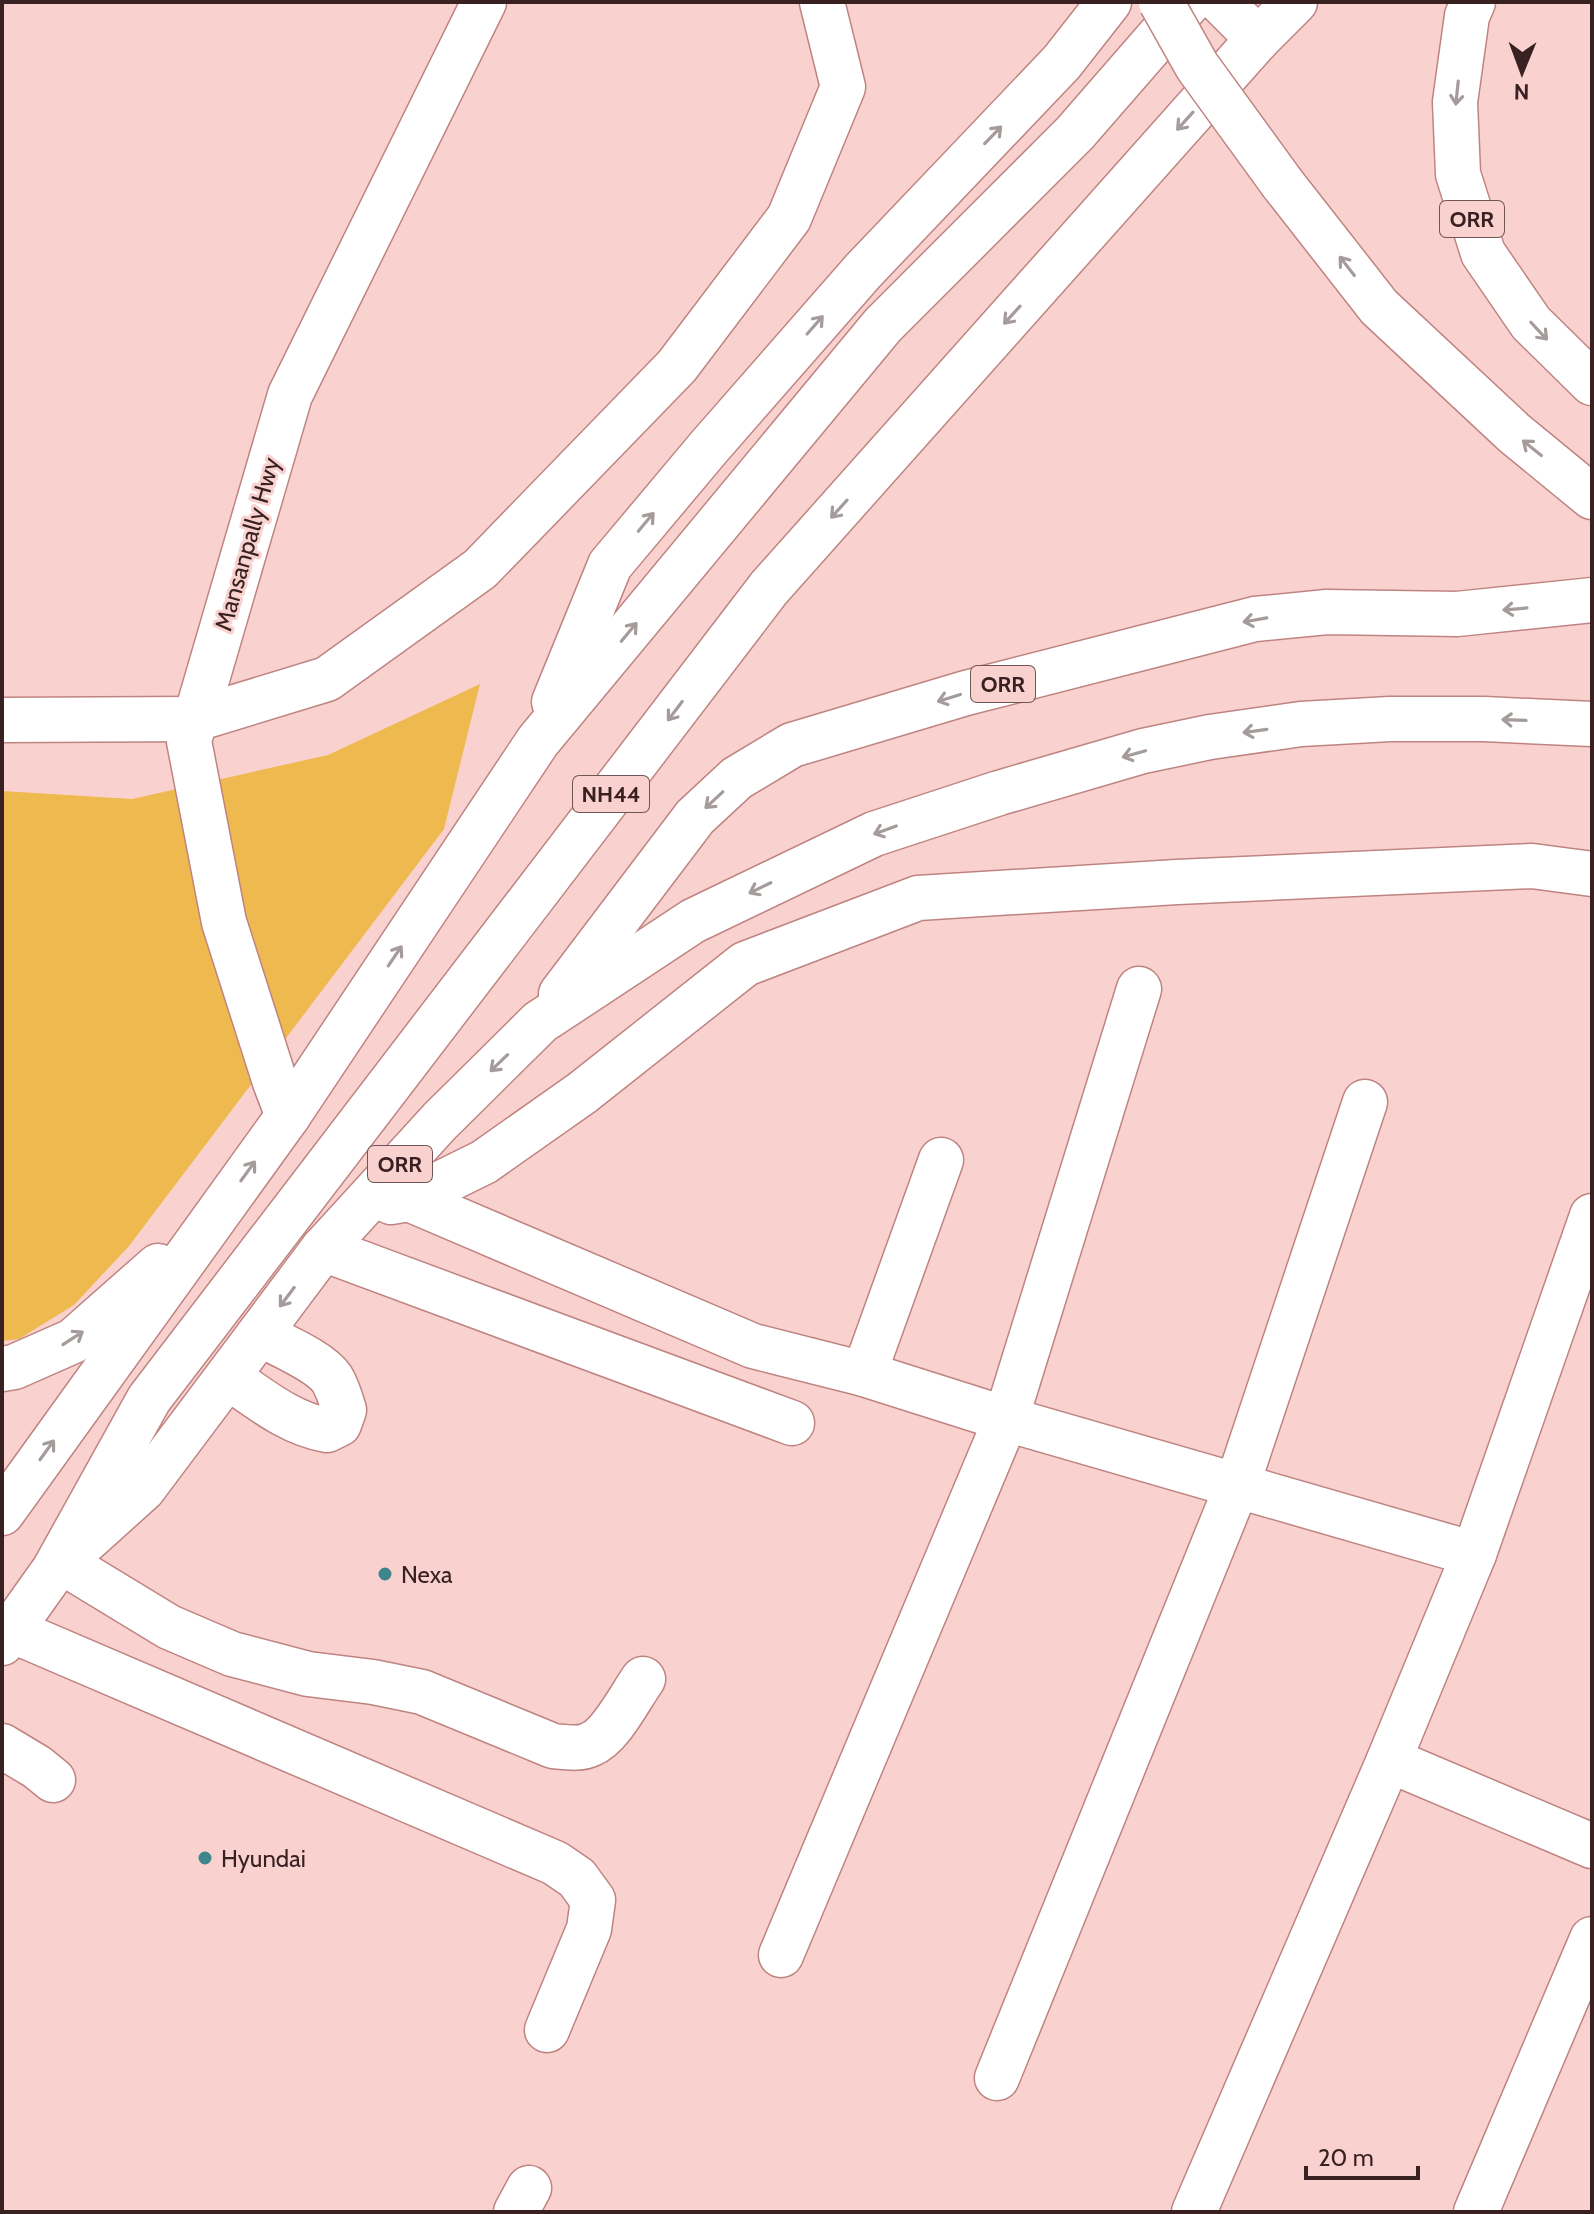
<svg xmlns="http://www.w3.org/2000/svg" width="1594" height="2214" font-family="Cabin,sans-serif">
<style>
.green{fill:#eeb94f}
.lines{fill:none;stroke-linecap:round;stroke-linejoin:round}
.minor-casing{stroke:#bf8481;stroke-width:47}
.major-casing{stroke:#bf8481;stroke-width:47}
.highway-casing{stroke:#bf8481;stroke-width:47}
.minor{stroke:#fff;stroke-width:44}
.major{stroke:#fff;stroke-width:44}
.highway{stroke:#fff;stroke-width:44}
.highway-bridge-casing{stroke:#bf8481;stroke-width:47;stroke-linecap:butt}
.highway-bridge{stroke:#fff;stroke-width:44}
.oneway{stroke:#a59b9b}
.poi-dot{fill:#3e868b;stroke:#f9d2d0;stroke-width:3}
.labels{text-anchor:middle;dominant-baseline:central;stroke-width:6;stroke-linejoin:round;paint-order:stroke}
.shield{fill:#f9d2d0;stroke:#725655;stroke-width:2}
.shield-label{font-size:22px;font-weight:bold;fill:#382120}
.street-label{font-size:24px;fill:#382120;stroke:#f9d2d0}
.poi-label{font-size:24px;fill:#382120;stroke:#f9d2d0;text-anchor:start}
</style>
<rect width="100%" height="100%" fill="#f9d2d0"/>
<path class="green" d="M 480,684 L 444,829 L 129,1246 L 74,1305 L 19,1339 L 2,1341 L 2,791 L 132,799 L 328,755 Z"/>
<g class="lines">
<g class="minor-casing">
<g id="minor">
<path d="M 196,719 L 327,679 L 480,569 L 677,366 L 789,218 L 843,87 L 822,2"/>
<path d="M 409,1199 L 753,1346 L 864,1374 L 1006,1419 L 1474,1554 L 1389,1760 L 1592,1846"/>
<path d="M 391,1202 L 409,1199 L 484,1162 L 582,1093 L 745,964 L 918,898 L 1177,882 L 1532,866 L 1592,874"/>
<path d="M 323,1249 L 792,1423"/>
<path d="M 864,1374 L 941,1160"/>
<path d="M 228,1377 C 259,1398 290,1424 327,1430 L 339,1424 L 344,1410 C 341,1400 338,1389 332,1379 C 320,1361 280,1345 260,1334"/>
<path d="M 1474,1554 L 1592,1216"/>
<path d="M 62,1562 L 169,1627 L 232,1654 L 308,1674 L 373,1682 L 422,1692 L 553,1746 C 565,1747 580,1750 591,1744 C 611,1736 630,1697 643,1679"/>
<path d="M 11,1630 L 555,1863 L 577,1878 L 593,1900 L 589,1929 L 547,2030"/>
<path d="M 2,1746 L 37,1767 L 53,1780"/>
<path d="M 781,1955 L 1006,1419 L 1139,989"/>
<path d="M 997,2078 L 1237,1486 L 1365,1102"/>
<path d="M 516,2212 L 529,2188"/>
<path d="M 1194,2212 L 1389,1760"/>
<path d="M 1476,2212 L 1592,1939"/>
</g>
</g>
<g class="major-casing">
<g id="major">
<path d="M 2,720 L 196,719"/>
<path d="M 288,1116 L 275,1082 L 224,922 L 189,741 L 290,395 L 484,2"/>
</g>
</g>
<g class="highway-casing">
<g id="highway">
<path d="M 1221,2 L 1258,39"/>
<path d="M 1473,2 L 1467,16 L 1455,102 L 1458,174 L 1483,253 L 1531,323 L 1592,383"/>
<path d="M 1282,183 L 1379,307 L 1514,433 L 1592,497"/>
<path d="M 554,702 L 610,565 L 709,447 L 863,271 L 1062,62 L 1109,2"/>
<path d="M 561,994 L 695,817 L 737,778 L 792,745 L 966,693 L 1255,619 L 1327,612 L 1457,614 L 1592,600"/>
<path d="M 2,1369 L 14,1367 L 73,1341 L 158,1266"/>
<path d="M 2,1513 L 288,1116 L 538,741 L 883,325 L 1075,133 L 1189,2"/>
<path d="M 82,1544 L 143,1489 L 323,1249 L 440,1121 L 540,1022 L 693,921 L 874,834 L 999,793 L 1143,751 L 1210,737 L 1301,724 L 1390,719 L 1484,719 L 1592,724"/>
<path d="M 2,1643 L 54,1570 L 149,1399 L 769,588 L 1258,39 L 1295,2"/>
</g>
</g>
<use href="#minor" class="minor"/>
<use href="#major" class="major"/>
<use href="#highway" class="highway"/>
<g class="highway-bridge-casing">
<path id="highway-bridge" d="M 1161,2 L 1197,66 L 1282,183"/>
</g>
<use href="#highway-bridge" class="highway-bridge"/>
</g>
<defs><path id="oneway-shaft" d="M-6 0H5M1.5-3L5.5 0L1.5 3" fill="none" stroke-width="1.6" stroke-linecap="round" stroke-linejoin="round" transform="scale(2)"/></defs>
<g class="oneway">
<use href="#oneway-shaft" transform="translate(1457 93) rotate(96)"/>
<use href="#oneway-shaft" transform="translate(1185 121) rotate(132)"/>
<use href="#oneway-shaft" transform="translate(993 135) rotate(-46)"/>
<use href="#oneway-shaft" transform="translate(1347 266) rotate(-128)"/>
<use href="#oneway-shaft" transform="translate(1012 315) rotate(132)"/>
<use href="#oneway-shaft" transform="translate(815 325) rotate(-49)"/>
<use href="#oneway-shaft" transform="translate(1539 331) rotate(47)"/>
<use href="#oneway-shaft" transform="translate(1532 448) rotate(-141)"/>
<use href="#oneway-shaft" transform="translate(839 509) rotate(132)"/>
<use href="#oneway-shaft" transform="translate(646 522) rotate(-50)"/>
<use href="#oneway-shaft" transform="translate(1515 609) rotate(175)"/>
<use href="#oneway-shaft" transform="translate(1255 620) rotate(170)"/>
<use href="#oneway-shaft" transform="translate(629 632) rotate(-50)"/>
<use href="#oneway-shaft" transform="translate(949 698) rotate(163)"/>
<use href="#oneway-shaft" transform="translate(675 711) rotate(127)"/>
<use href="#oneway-shaft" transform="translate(1514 720) rotate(-178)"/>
<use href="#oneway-shaft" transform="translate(1255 731) rotate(172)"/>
<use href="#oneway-shaft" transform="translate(1134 754) rotate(164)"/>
<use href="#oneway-shaft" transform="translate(714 800) rotate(137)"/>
<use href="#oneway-shaft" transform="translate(885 830) rotate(160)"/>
<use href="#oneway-shaft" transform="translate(760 888) rotate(154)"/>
<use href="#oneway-shaft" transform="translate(395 956) rotate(-56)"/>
<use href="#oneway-shaft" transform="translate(499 1063) rotate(136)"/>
<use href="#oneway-shaft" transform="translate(248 1171) rotate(-54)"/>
<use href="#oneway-shaft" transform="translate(287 1297) rotate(127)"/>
<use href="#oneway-shaft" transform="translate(73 1338) rotate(-33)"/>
<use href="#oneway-shaft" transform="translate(47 1450) rotate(-54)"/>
</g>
<g class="poi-dot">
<circle cx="385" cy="1574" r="8"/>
<circle cx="205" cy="1858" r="8"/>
</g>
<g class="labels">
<g class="shield">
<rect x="1440" y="201" width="64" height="36" rx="6"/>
<rect x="971" y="666" width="64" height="36" rx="6"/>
<rect x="573" y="776" width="76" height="36" rx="6"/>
<rect x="368" y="1146" width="64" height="36" rx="6"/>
</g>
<g class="shield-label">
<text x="1472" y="219">ORR</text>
<text x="1003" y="684">ORR</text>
<text x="611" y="794">NH44</text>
<text x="400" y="1164">ORR</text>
</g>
<g class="street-label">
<text transform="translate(247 544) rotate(-74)">Mansanpally Hwy</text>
</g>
<g class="poi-label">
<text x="401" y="1574">Nexa</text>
<text x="221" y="1858">Hyundai</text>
</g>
</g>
<rect width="1594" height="2214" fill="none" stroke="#382120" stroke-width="8"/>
<g transform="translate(1522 72) rotate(181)" stroke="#f9d2d0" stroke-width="6" paint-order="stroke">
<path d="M0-6L14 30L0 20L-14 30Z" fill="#382120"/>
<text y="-12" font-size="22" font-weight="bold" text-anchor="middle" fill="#382120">N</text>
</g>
<path d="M1306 2166v12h112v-12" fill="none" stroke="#382120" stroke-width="4"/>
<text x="1318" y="2166" font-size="24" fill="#382120" stroke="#f9d2d0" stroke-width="6" paint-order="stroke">20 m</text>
</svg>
